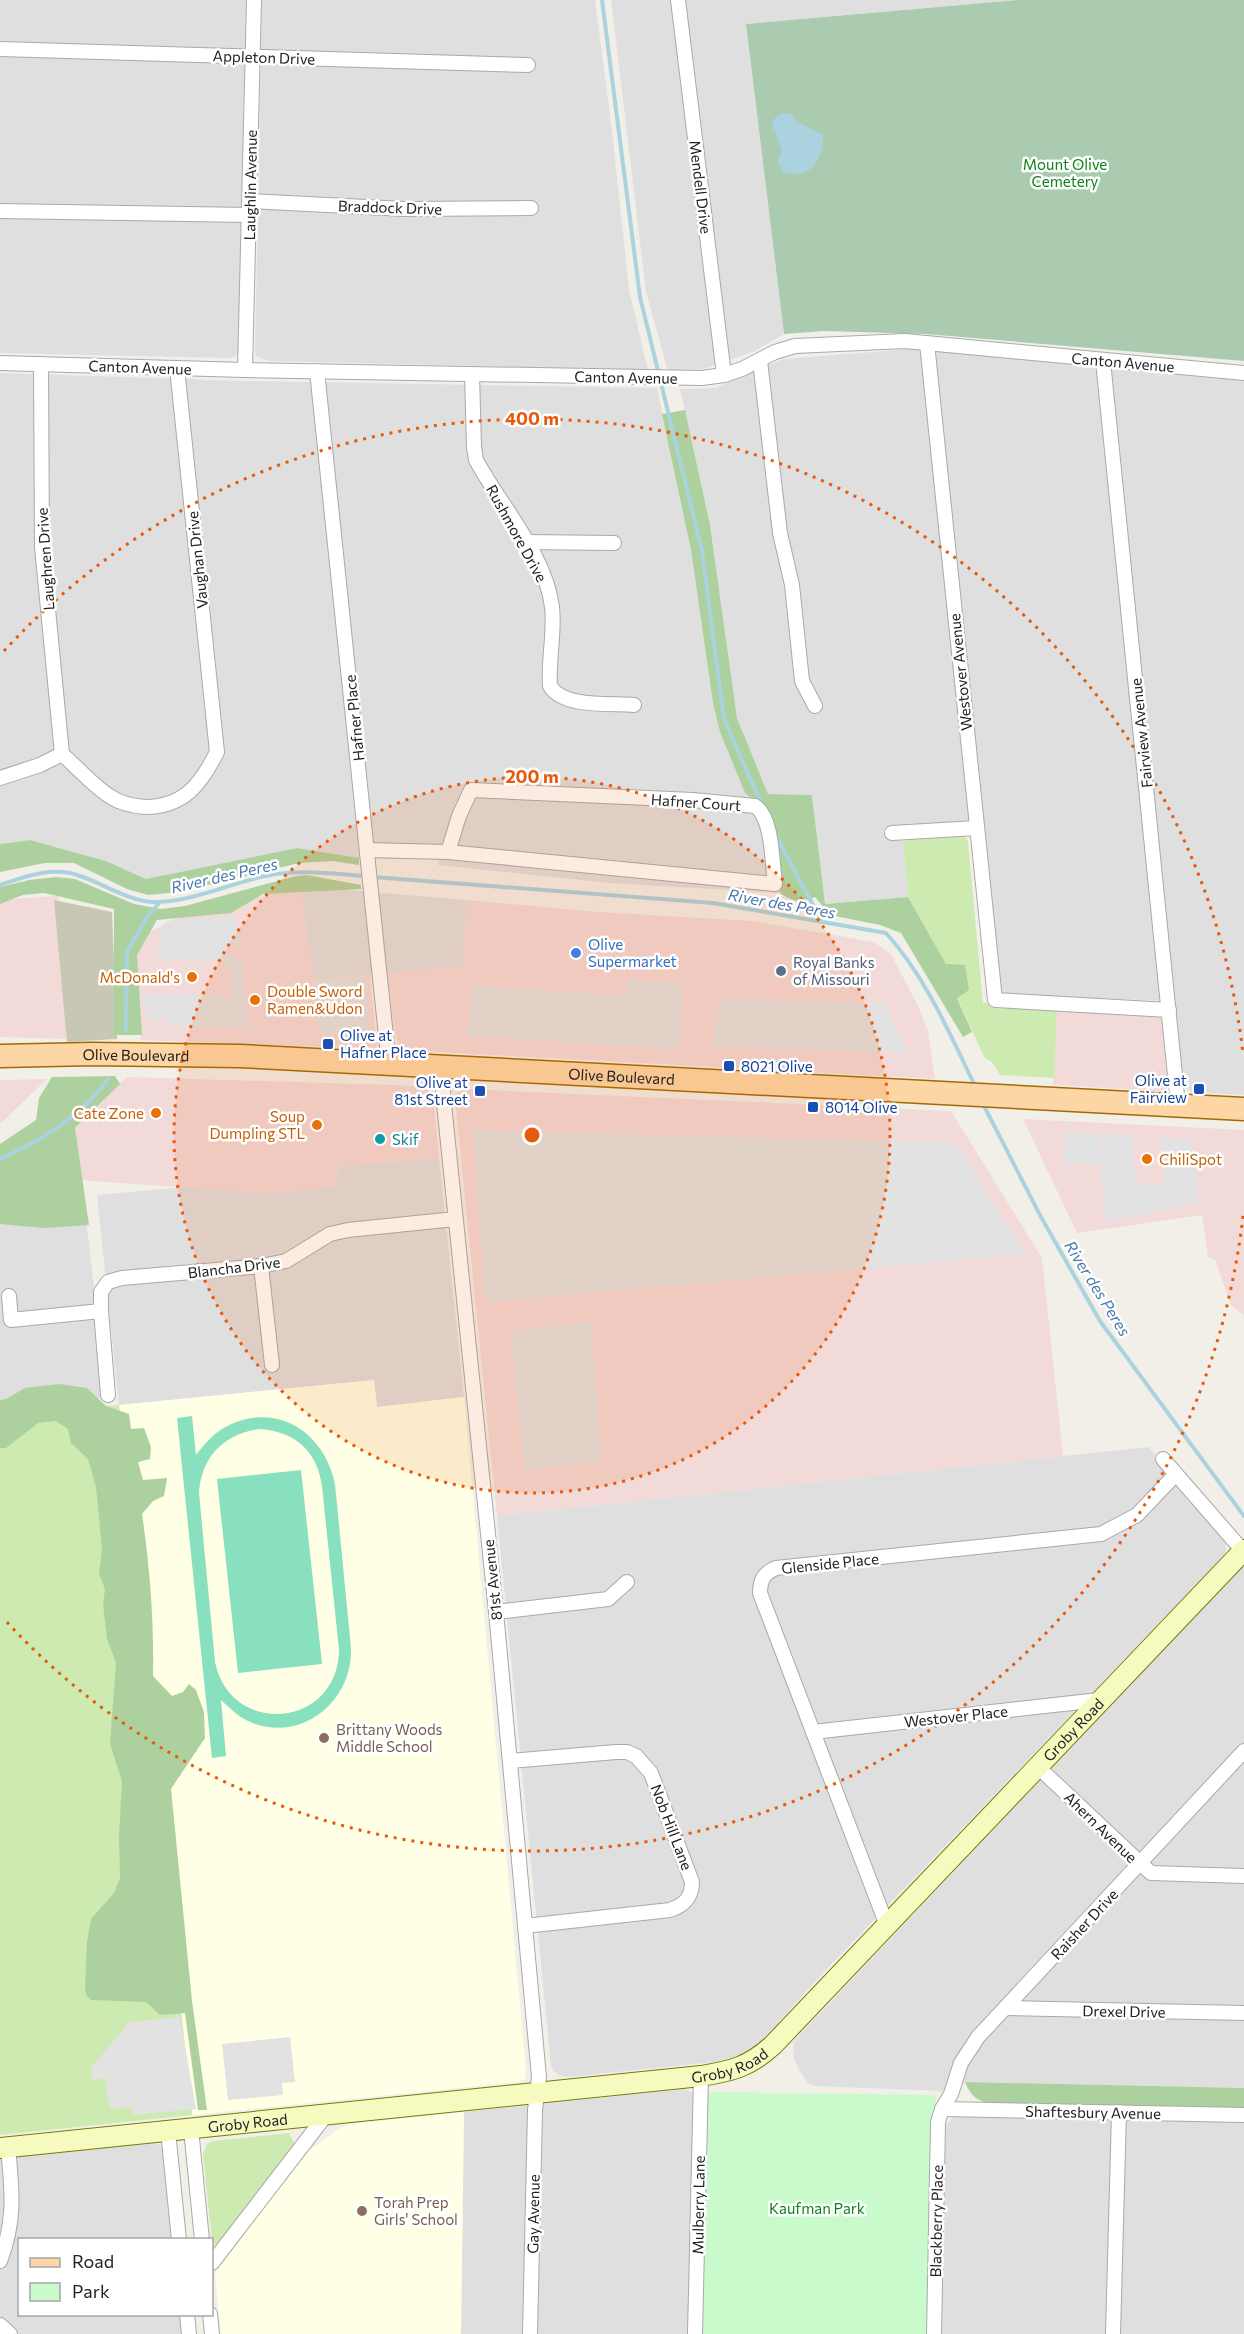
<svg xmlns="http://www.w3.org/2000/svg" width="1244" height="2334" font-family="Commissioner,sans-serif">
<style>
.residential{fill:#e0dfdf}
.commercial{fill:#f2dad9}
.education{fill:#ffffe5}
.construction{fill:#c7c7b4}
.grass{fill:#cdebb0}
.forest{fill:#add19e}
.cemetery{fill:#aacbaf}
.park{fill:#c8facc}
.pitch{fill:#88e0be;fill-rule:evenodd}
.parking{fill:#e2e2e2}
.water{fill:#aad3df}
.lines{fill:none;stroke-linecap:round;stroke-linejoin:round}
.stream{stroke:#aad3df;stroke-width:4}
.street-casing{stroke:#a9a9a9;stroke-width:16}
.secondary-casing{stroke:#707d05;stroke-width:22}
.primary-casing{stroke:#a06b00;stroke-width:25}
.street{stroke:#fff;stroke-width:14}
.secondary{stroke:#f7fabf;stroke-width:20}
.primary{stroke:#fcd6a4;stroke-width:22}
.ring{fill:none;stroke:#e8590c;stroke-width:3;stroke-dasharray:3 6}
.shop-dot{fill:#3f7fe0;stroke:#fff;stroke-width:2}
.service-dot{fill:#5c6f8a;stroke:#fff;stroke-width:2}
.food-dot{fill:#e8710a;stroke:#fff;stroke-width:2}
.transit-dot{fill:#1a4fb4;stroke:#fff;stroke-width:2}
.culture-dot{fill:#0f9aa8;stroke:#fff;stroke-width:2}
.education-dot{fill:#8d6e63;stroke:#fff;stroke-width:2}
.labels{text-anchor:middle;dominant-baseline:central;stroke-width:5;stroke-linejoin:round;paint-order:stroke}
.street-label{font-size:15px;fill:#222;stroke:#fff}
.park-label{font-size:15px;fill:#0c8416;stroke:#fff}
.shop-label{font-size:15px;fill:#366cbe;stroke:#fff;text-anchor:start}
.service-label{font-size:15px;fill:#4e5e75;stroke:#fff;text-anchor:start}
.food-label{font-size:15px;fill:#c56008;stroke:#fff;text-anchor:end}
.transit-label{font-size:15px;fill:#164399;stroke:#fff;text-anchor:start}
.culture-label{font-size:15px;fill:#0d838f;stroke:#fff;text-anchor:start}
.education-label{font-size:15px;fill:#785e54;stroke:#fff;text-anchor:start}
.water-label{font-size:16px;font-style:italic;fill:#4a7aab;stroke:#fff}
.centre{fill:#e8590c;stroke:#fff;stroke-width:3}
.ring-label{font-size:18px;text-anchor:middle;font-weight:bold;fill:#e8590c;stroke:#fff;stroke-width:5;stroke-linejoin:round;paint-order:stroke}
</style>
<rect width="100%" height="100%" fill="#f2efe9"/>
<g class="residential">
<path d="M 0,0 L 246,0 L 238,352 L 236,356 L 230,358 L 0,353 Z"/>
<path d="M 262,0 L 595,0 L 612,131 L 629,290 L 648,370 L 271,361 L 257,357 L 255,352 Z"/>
<path d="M 611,0 L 1018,0 L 746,24 L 784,334 L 755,351 L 703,369 L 668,371 L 646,292 Z"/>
<path d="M 911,349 L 1244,381 L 1244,1095 L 1191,1092 L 1186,1088 L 1183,1081 L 1174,1001 L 1007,995 L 1001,993 L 982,823 L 902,832 L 908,897 L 825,904 L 812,795 L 768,794 L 737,718 L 710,525 L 680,389 L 715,388 L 783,359 Z"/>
<path d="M 0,373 L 247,381 L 657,388 L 691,550 L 713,703 L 720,732 L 758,804 L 779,850 L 780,893 L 609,883 L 438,865 L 439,845 L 358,847 L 359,858 L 297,848 L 146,879 L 106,861 L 30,840 L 0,844 Z"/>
<path d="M 300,886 L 467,900 L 463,966 L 314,980 Z"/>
<path d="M 439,1158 L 464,1397 L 377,1407 L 374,1380 L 119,1405 L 97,1195 L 184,1187 L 268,1193 L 334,1187 L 339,1166 Z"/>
<path d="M 85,1212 L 94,1286 L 101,1398 L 0,1408 L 0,1220 Z"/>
<path d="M 1149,1447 L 1225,1540 L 1226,1551 L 1224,1556 L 819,1977 L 758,2045 L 746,2054 L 715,2062 L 568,2077 L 559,2075 L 554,2071 L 551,2066 L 497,1516 Z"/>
<path d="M 1242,1567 L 1244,1569 L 1244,2088 L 965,2082 L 944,2091 L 814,2086 L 808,2083 L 799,2070 L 794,2058 L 793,2042 Z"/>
<path d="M 685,2089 L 692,2093 L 695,2099 L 690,2334 L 461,2334 L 464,2112 Z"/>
<path d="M 953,2117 L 1244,2122 L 1244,2334 L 941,2334 L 946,2125 Z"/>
<path d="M 153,2143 L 160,2145 L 165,2152 L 174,2239 L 20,2240 L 20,2314 L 182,2315 L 184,2334 L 0,2334 L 0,2158 Z"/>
</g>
<g class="commercial">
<path d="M 300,886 L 314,980 L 370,974 L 377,1049 L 141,1040 L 134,955 L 148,933 L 175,919 Z"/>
<path d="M 58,896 L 71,1039 L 0,1037 L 0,900 Z"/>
<path d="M 467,900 L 598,912 L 752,921 L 874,942 L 891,954 L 918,1006 L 928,1031 L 935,1079 L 402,1050 L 398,1044 L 394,1028 L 387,972 L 463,966 Z"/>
<path d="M 1057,1010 L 1158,1016 L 1162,1018 L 1168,1081 L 1166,1089 L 1160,1091 L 1053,1085 Z"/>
<path d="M 127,1077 L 424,1086 L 433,1096 L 439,1158 L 339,1166 L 334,1187 L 268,1193 L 77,1180 L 74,1130 Z"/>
<path d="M 47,1079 L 0,1124 L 0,1080 Z"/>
<path d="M 465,1089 L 951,1111 L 1042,1258 L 1063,1456 L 497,1516 L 455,1098 L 457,1092 Z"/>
<path d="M 1023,1119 L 1244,1130 L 1244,1316 L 1231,1305 L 1215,1260 L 1208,1257 L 1202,1215 L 1077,1233 Z"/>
</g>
<g class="education">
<path d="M 374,1380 L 377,1407 L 464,1397 L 526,2070 L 525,2079 L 518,2082 L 192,2115 L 119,1405 Z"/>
<path d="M 464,2112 L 461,2334 L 221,2334 L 215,2277 L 216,2270 L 308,2152 L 338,2129 L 349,2124 Z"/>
</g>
<path class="construction" d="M 54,900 L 112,912 L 117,1039 L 67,1042 Z"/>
<g class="grass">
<path d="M 961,835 L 966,837 L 968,842 L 983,1003 L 987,1003 L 992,1008 L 1057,1010 L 1054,1078 L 1000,1075 L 992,1062 L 984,1057 L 957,997 L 946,964 L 908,897 L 903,841 Z"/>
<path d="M 119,1405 L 192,2115 L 0,2135 L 0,1418 Z"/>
<path d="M 289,2133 L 295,2145 L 293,2152 L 218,2244 L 214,2244 L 212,2242 L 203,2154 L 207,2144 L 213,2141 Z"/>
</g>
<g class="forest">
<path d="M 685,410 L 710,525 L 737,718 L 768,794 L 812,795 L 825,904 L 908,897 L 946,964 L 965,965 L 969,990 L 957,998 L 972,1032 L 963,1037 L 901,933 L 880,925 L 830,915 L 815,897 C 800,903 793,902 780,893 L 779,850 L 758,804 L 745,793 L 720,732 L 713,703 L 691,550 L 662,414 Z"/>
<path d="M 30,840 L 106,861 L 146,879 L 297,848 L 359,858 L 359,865 L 332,861 L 299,863 L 179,892 L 148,895 L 127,889 L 74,863 L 45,863 L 0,872 L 0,844 Z"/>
<path d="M 307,875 L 361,885 L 361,889 L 263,894 L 231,913 L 157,920 L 137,955 L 142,1035 L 114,1035 L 114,909 L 44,893 L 23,895 L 0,904 L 0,887 L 29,880 L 56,877 L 75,879 L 134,904 L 161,909 L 185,906 L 296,876 Z"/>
<path d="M 115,1076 L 120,1084 L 75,1128 L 89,1225 L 44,1228 L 0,1224 L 0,1144 L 36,1120 L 39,1098 L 52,1077 Z"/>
<path d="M 59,1384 L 87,1388 L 106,1406 L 129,1414 L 131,1429 L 144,1428 L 151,1447 L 150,1459 L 138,1462 L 143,1480 L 167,1478 L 164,1496 L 153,1501 L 142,1514 C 150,1568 154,1621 153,1676 L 172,1696 L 183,1692 L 189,1684 L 196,1690 L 204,1712 L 205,1738 L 171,1789 L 192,2001 L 207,2110 L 198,2110 L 185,2013 L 160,2015 L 146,2002 L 91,2000 L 87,1996 L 85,1989 L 87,1942 L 91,1919 L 114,1893 L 120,1878 L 119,1836 L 122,1781 L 110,1744 L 116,1663 L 107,1639 L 103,1604 L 105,1589 L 99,1574 L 102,1549 L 96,1487 L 88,1459 L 71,1443 L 68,1429 L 56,1421 L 38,1423 L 6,1448 L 0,1448 L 0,1400 L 6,1399 L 25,1388 Z"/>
<path d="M 965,2082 L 1244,2088 L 1244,2108 L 990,2104 C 976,2100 971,2096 965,2082 Z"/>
</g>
<path class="cemetery" d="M 1018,0 L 1244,0 L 1244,361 L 926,334 L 824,331 L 784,334 L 746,24 Z"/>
<path class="park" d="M 708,2092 L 933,2095 L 937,2100 L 930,2120 L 927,2334 L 703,2334 Z"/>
<g class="pitch">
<path d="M 192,1416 L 196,1455 C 204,1445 211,1436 222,1429 C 273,1399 324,1430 335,1484 L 351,1648 C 353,1703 298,1746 246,1720 C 236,1715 229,1707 221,1700 L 226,1756 L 212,1758 L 177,1418 ZM 259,1429 C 294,1431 317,1450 322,1486 L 339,1650 C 338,1728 231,1738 215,1662 L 199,1493 C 201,1457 224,1434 259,1429 Z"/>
<path d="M 301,1470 L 322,1664 L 238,1673 L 217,1479 Z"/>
</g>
<g class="parking">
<path d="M 235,915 L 240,945 L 226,946 L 226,951 L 233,958 L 241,958 L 249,1026 L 239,1028 L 170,1026 L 167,1016 L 161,1020 L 147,1021 L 142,994 L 232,996 L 231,971 L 224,961 L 157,959 L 162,926 L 167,921 Z"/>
<path d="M 365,976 L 370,1032 L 364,1036 L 319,1033 L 314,981 Z"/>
<path d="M 629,980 L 683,983 L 679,1049 L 468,1036 L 471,986 L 627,996 Z"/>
<path d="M 721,999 L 885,1003 L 908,1053 L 713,1046 Z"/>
<path d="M 474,1131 L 954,1142 L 1027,1254 L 485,1302 Z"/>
<path d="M 1063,1132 L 1100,1134 L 1101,1143 L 1104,1142 L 1103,1133 L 1132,1136 L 1136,1185 L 1165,1182 L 1159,1138 L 1193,1141 L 1199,1202 L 1107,1223 L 1099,1163 L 1065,1165 Z"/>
<path d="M 590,1322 L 602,1461 L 525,1470 L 510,1331 Z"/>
<path d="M 180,2017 L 196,2109 L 134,2115 L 130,2107 L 110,2109 L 105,2078 L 92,2080 L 91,2068 L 129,2022 Z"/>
<path d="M 290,2037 L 295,2082 L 282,2083 L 283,2095 L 228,2100 L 222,2044 Z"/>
</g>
<path class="water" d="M 781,113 L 791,114 L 798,122 L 823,135 C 823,159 812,179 785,173 L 777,162 L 782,152 L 776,133 L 772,130 L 773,120 Z"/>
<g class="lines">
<g class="stream">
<path d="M 602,0 L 640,297 L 702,551 L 724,719 L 762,805"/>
<path d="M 775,834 L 821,920"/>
<path d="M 373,877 L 713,903 L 886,933 C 925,976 950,1034 975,1086"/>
<path d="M 0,885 C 26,876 53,866 80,876 C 102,883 121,897 144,901 C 181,907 232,882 270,875 C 301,869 334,874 366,876"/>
<path d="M 126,1030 L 127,952 L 148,916 L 159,903"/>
<path d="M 983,1104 L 1041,1217 L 1100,1321 L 1244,1516"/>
<path d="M 0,1159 C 42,1140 81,1117 108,1079"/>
</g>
<g class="street-casing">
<g id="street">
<path d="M 678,0 L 724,375"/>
<path d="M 0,49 L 528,65"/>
<path d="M 250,201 L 405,209 L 531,208"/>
<path d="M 0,211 L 250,215"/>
<path d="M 927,343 L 995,1000 L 1169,1010"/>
<path d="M 760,361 L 780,533 L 792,585 L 802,681 L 815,706"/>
<path d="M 1103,361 L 1178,1105"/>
<path d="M 0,363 L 245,370 L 702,378 L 724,375 L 742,369 L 775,352 L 795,346 L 905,341 L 1244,373"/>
<path d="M 41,364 L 42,547 L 62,754"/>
<path d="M 245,370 L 254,0"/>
<path d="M 317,371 L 389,1065"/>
<path d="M 472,374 L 474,447 L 476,460 C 500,505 546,555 552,607 C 555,633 548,660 550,686 C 563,708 610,703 634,705"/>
<path d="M 526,542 L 614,543"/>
<path d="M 0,778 L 40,765 L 62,754 C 77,767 94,787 111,797 C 121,804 133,806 145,807 C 184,807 201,784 217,752 L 177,368"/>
<path d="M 892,833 L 976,828"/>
<path d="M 367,850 L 448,852 L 775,884 C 772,863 773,818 755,806 L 693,800 L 471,790 L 459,816 L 448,852"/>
<path d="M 444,1067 L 443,1094 L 496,1612 L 539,2077 L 535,2110 L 530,2334"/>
<path d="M 261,1266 L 272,1365"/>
<path d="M 9,1296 L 11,1320 L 101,1311"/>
<path d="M 108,1395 L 101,1311 L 101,1292 L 108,1282 L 122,1278 L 261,1266 L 286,1261 L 330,1234 L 348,1230 L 455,1219"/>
<path d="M 1163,1459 L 1243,1551"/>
<path d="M 496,1612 L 608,1599 L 627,1582"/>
<path d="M 813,1732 L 1099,1700"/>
<path d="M 510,1761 L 616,1752 L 627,1752 L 636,1756 L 651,1773 L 692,1882 C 692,1897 685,1905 670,1910 L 525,1926"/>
<path d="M 1037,1766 L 1151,1873 L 1244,1876"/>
<path d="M 886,1923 L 760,1593 C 760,1580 764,1573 776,1568 L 1101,1534 L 1137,1515 L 1176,1474"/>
<path d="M 1005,2008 L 1244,2013"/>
<path d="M 942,2109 L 1244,2115"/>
<path d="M 191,2129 L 202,2240"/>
<path d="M 168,2131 L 179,2240"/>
<path d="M 0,2261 C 16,2220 12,2190 8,2147"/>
<path d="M 212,2263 L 326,2115"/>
<path d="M 187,2314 L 189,2334"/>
<path d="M 210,2314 L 212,2334"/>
<path d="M 0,2325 L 10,2334"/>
<path d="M 695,2334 L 701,2076"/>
<path d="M 934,2334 L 938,2122 L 942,2109 L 951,2094 L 961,2063 L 978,2037 L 1244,1751"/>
<path d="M 1113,2334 L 1119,2112"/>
</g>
</g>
<g class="secondary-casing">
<g id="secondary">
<path id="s1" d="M 0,2148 L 701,2076 C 732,2071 749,2067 773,2045 L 1244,1550"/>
</g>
</g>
<g class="primary-casing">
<g id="primary">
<path id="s2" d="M 0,1056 L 92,1054 L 240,1056 L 1244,1109"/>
</g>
</g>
<use href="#street" class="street"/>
<use href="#secondary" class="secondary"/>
<use href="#primary" class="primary"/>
</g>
<circle cx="532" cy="1135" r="358" fill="#e8590c" fill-opacity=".12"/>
<g class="ring">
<circle cx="532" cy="1135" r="358"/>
<path d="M1243 1216A716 716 0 0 1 4 1619M4 651A716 716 0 0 1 1243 1054"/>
</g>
<circle class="shop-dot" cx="576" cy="953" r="6"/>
<circle class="service-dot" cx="781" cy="971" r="6"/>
<g class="food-dot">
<circle cx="192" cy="977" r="6"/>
<circle cx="255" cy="1000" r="6"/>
<circle cx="156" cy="1113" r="6"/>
<circle cx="317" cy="1125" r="6"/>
<circle cx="1147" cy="1159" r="6"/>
</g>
<g class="transit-dot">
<rect x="322" y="1038" width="12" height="12" rx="3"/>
<rect x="723" y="1060" width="12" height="12" rx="3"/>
<rect x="1193" y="1083" width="12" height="12" rx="3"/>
<rect x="474" y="1085" width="12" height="12" rx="3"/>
<rect x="807" y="1101" width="12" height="12" rx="3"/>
</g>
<circle class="culture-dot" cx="380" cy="1139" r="6"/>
<g class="education-dot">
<circle cx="324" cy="1738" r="6"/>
<circle cx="362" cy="2211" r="6"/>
</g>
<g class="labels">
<g class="street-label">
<text transform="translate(264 57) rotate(2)">Appleton Drive</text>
<text transform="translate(250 185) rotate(-89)">Laughlin Avenue</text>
<text transform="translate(701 187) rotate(83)">Mendell Drive</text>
<text transform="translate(390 207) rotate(2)">Braddock Drive</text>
<text transform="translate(1123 362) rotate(5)">Canton Avenue</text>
<text transform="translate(140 367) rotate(2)">Canton Avenue</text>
<text transform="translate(626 377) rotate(1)">Canton Avenue</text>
<text transform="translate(517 533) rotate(61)">Rushmore Drive</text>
<text transform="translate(45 559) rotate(-94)">Laughren Drive</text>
<text transform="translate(197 560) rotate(-96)">Vaughan Drive</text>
<text transform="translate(960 672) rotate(-96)">Westover Avenue</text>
<text transform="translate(354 718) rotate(-96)">Hafner Place</text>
<text transform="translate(1141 733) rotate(-96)">Fairview Avenue</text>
<text transform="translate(696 802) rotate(4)">Hafner Court</text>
<text stroke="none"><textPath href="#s2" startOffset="136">Olive Boulevard</textPath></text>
<text stroke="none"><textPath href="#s2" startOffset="622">Olive Boulevard</textPath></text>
<text transform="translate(234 1267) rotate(-7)">Blancha Drive</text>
<text transform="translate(830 1563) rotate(-6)">Glenside Place</text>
<text transform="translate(492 1580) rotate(-96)">81st Avenue</text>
<text transform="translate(956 1716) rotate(-6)">Westover Place</text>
<text stroke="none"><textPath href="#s1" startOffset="1220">Groby Road</textPath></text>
<text transform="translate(672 1827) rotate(69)">Nob Hill Lane</text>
<text transform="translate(1101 1827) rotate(44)">Ahern Avenue</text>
<text transform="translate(1084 1924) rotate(-47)">Raisher Drive</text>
<text transform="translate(1124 2011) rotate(1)">Drexel Drive</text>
<text stroke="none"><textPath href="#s1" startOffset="735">Groby Road</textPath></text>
<text transform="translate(1093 2112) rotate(1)">Shaftesbury Avenue</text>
<text stroke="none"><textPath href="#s1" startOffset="249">Groby Road</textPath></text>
<text transform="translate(698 2205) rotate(-89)">Mulberry Lane</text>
<text transform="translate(533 2214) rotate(-89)">Gay Avenue</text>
<text transform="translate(936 2221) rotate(-89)">Blackberry Place</text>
</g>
<g class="park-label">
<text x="1065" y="164">Mount Olive<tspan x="1065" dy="17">Cemetery</tspan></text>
<text x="817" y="2208">Kaufman Park</text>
</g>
<g class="shop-label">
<text x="588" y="944">Olive<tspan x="588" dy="17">Supermarket</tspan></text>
</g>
<g class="service-label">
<text x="793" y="962">Royal Banks<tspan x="793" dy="17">of Missouri</tspan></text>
</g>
<g class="food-label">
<text x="180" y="977">McDonald's</text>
<text x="267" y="991" text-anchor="start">Double Sword<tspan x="267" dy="17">Ramen&amp;Udon</tspan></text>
<text x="144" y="1113">Cate Zone</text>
<text x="305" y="1116">Soup<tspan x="305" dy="17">Dumpling STL</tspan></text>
<text x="1159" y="1159" text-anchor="start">ChiliSpot</text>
</g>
<g class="transit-label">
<text x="340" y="1035">Olive at<tspan x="340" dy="17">Hafner Place</tspan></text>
<text x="741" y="1066">8021 Olive</text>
<text x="1187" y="1080" text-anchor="end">Olive at<tspan x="1187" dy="17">Fairview</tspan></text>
<text x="468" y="1082" text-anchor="end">Olive at<tspan x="468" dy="17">81st Street</tspan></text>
<text x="825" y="1107">8014 Olive</text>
</g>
<g class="culture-label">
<text x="392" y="1139">Skif</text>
</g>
<g class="education-label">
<text x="336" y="1729">Brittany Woods<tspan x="336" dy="17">Middle School</tspan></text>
<text x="374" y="2202">Torah Prep<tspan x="374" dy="17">Girls' School</tspan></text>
</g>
<g class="water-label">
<text transform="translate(224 875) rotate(-13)">River des Peres</text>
<text transform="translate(782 903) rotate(10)">River des Peres</text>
<text transform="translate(1098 1288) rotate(58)">River des Peres</text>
</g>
</g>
<circle cx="532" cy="1135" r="9" class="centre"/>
<g class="ring-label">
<text x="532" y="425">400 m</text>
<text x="532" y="783">200 m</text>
</g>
<rect x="18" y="2238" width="195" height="78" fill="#ffffff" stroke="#a7a7a7" stroke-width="1.5"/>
<rect x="30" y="2258" width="30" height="9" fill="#fcd6a4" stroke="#a7a7a7" stroke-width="1.5"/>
<text x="72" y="2268" font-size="18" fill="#222222">Road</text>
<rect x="30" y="2283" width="30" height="18" fill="#c8facc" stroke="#a7a7a7" stroke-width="1.5"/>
<text x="72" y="2298" font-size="18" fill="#222222">Park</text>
</svg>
